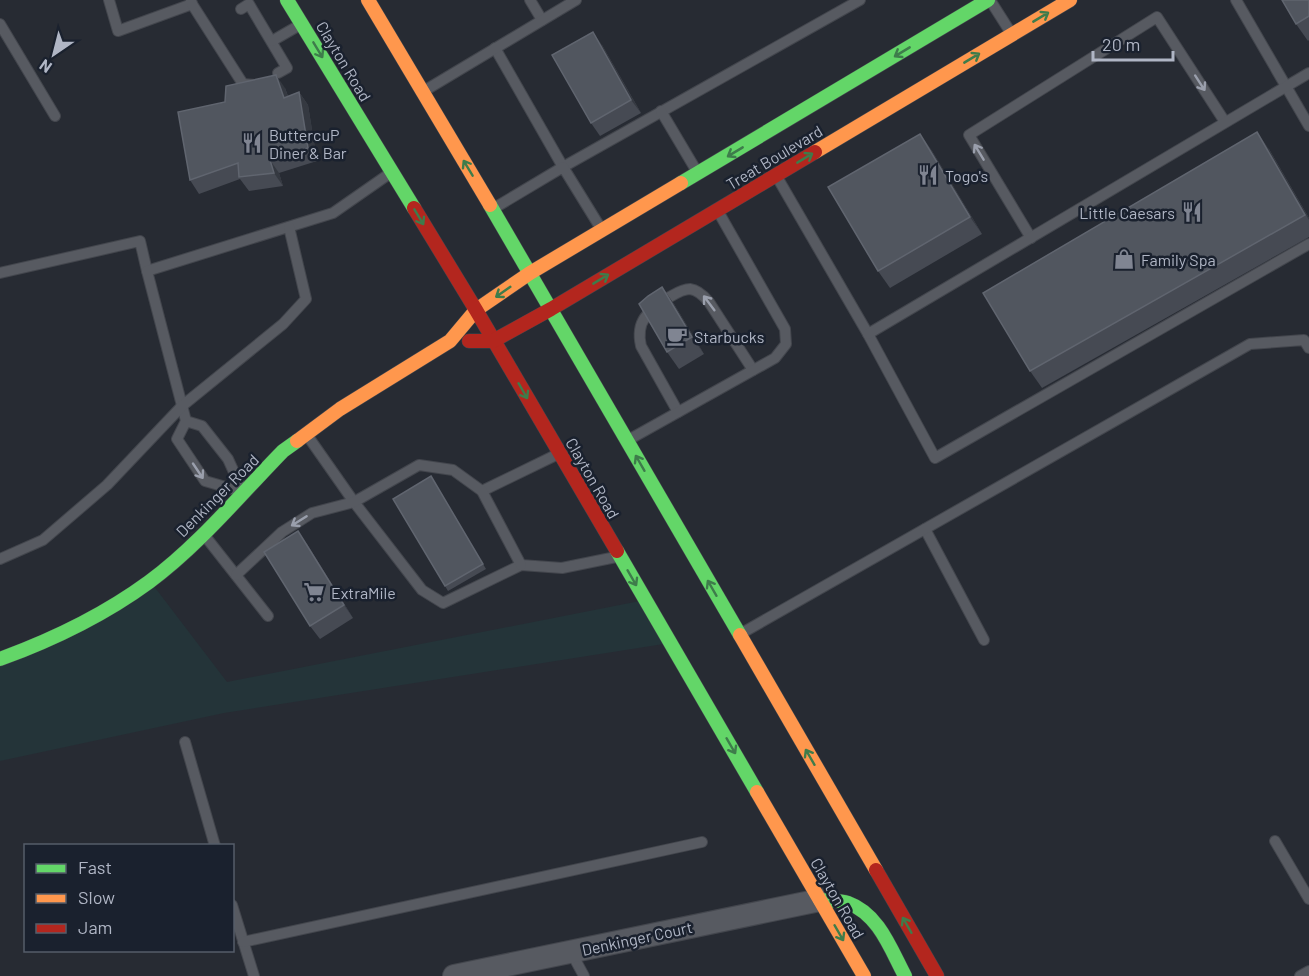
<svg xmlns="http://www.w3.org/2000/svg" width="1309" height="976" font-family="Barlow,sans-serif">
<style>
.green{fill:#243439}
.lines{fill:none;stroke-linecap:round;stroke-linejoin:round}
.lane-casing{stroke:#43464d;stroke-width:12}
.street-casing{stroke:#43464d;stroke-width:24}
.fast-casing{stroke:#43464d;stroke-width:15}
.slow-casing{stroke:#43464d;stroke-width:15}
.jam-casing{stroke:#43464d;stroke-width:15}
.lane{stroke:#575a61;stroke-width:10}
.street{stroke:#575a61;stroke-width:22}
.fast{stroke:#63d668;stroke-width:14}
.slow{stroke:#ff974d;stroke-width:14}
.jam{stroke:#b3261e;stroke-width:14}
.wall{fill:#464a53}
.shaded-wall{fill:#353941}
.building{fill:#51565f;stroke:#60656f;stroke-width:1.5}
.oneway{stroke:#3e7c4b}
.oneway2{stroke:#9a9fac}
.labels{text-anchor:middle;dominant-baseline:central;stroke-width:5;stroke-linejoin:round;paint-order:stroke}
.street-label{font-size:16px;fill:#b0b6c5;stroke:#1a212e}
.poi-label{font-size:16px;fill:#b0b6c5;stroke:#1a212e;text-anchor:start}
</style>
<rect width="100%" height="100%" fill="#272b33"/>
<path class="green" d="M 150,581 L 227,682 L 645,600 L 670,643 L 224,713 L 0,761 L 0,659 Z"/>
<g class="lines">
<g class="lane-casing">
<g id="lane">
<path d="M 109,0 L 118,31 L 192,4 L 191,0"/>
<path d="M 530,0 L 542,20"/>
<path d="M 990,0 L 1011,33"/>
<path d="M 1236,0 L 1309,126"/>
<path d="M 192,4 L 243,84 L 255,85"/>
<path d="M 241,9 L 249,4 L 287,68 L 278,73"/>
<path d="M 0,24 L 55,116"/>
<path d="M 272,41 L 298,26"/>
<path d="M 495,48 L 563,167 L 860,0"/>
<path d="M 424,91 L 576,0"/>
<path d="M 661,111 L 696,170"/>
<path d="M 777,177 L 868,334 L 935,458 L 1309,244"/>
<path d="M 496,207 L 563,167 L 600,227"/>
<path d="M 1031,238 L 969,135 L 1157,17 L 1225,122"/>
<path d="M 0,273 L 140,241 L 147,271"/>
<path d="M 868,334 L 1309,73"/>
<path d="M 678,412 L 641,346 C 635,320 649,311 668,298 C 675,294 682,289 690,289 C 698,290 704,296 709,302 L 753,370"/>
<path d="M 186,421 L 202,426 L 228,459 L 243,492 L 205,481 L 177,439 L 186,421 L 147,271 L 333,213 L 389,174"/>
<path d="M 307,435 L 354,502 L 422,590 L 443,603 L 521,565 L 562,568 L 616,557"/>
<path d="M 630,439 L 775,358 L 786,344 L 785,329 L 719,213"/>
<path d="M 482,491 L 556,455"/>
<path d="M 925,529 L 984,640"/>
<path d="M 205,536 L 268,616"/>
<path d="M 0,559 L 43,540 L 107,485 L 182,406 L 283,324 L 306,299 L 289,227"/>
<path d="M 236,575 L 282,532 L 312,513 L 354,502 L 419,465 L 453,470 L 482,491 L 521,565"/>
<path d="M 742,633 L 1250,344 L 1304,340 L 1309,348"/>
<path d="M 185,742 L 215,846"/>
<path d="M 1275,841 L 1309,899"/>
<path d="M 232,905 L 254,976"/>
<path d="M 243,942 L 702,842"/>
<path d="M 571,952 L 584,976"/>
<path d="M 1300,976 L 1309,971"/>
</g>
</g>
<g class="street-casing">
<path id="street" d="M 454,976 L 820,900"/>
</g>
<g class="fast-casing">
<g id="fast">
<path d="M 287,0 L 414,208"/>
<path d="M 681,183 L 988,0"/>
<path d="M 490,205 L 740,635"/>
<path d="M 617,551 L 757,792"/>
<path d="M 0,659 C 52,640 104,615 149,582 C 198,546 241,494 283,451 L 297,441"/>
<path d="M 820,900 C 829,901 839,900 848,903 C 879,914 891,950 905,976"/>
</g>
</g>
<g class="slow-casing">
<g id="slow">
<path d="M 368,0 L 490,205"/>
<path d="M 815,152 L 1070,0"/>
<path d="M 297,441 L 340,409 L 450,341 L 476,310 L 530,273 L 681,183"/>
<path d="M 740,635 L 876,870"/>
<path d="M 757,792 L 864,976"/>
</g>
</g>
<g class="jam-casing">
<g id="jam">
<path d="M 414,208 L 476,310 L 617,551"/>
<path d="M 469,341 L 493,341 L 551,309 L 815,152"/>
<path d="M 876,870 L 937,976"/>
</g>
</g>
<use href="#lane" class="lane"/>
<use href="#street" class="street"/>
<use href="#fast" class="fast"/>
<use href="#slow" class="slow"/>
<use href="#jam" class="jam"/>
</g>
<g class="wall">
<path d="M 1309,0 L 1309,40 L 1308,41 L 1296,24 Z"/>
<path d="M 602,45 L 641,113 L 600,136 L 591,123 Z"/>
<path d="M 285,88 L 288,96 L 299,92 L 308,105 L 317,161 L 279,173 L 283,186 L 249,191 L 240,179 L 199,194 L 190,180 Z"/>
<path d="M 920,134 L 932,151 L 982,234 L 890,288 L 878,271 Z"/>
<path d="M 1269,149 L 1309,218 L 1309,237 L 1042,388 L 1030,371 Z"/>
<path d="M 662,287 L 674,304 L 704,354 L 679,369 L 667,352 Z"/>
<path d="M 431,476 L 486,569 L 448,591 L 445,586 Z"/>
<path d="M 307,544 L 353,618 L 320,639 L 310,626 Z"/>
</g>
<g class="shaded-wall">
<path d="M 593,32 L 602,45 L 641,113 L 631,100 Z"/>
<path d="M 276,75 L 285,88 L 293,111 L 284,98 Z"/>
<path d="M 299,92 L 308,105 L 317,161 L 308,148 Z"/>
<path d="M 1257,132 L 1269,149 L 1309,218 L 1309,220 Z"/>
<path d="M 920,134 L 932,151 L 982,234 L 970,217 Z"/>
<path d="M 270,160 L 279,173 L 283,186 L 274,173 Z"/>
<path d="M 662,287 L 674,304 L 704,354 L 692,337 Z"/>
<path d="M 298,531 L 307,544 L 353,618 L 344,605 Z"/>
</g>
<g class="building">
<path d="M 1282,0 L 1309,0 L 1309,16 L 1296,24 Z"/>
<path d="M 593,32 L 631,100 L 591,123 L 552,55 Z"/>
<path d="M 276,75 L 284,98 L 299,92 L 308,148 L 270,160 L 274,173 L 239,177 L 238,163 L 190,180 L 178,112 L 225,102 L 226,86 Z"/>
<path d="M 1257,132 L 1305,215 L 1030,371 L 983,293 Z"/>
<path d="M 920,134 L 970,217 L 878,271 L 828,187 Z"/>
<path d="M 662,287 L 692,337 L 667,352 L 639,304 L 648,296 Z"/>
<path d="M 431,476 L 483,564 L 445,586 L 393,499 Z"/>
<path d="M 298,531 L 344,605 L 310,626 L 264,552 Z"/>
</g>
<defs><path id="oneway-shaft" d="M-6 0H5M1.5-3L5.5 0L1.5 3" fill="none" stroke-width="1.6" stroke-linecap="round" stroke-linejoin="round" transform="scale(1.5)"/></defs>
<g class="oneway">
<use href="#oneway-shaft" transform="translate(1041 17) rotate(-31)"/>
<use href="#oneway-shaft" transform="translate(318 50) rotate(59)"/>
<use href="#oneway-shaft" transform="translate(902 52) rotate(149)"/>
<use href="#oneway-shaft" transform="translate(972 58) rotate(-31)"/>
<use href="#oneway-shaft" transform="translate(735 152) rotate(149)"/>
<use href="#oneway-shaft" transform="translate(805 158) rotate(-31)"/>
<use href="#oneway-shaft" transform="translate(468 168) rotate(-121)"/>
<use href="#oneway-shaft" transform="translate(419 217) rotate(59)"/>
<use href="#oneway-shaft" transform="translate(601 279) rotate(-31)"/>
<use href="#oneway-shaft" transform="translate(503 292) rotate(145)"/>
<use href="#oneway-shaft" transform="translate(523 391) rotate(60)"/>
<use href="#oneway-shaft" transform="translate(640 463) rotate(-120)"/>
<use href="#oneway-shaft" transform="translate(632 578) rotate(60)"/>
<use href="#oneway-shaft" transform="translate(712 588) rotate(-120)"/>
<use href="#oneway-shaft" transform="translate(731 746) rotate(60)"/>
<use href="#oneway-shaft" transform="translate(810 757) rotate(-120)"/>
<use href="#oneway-shaft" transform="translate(907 925) rotate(-120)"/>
<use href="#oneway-shaft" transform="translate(839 933) rotate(60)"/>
</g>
<g class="oneway2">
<use href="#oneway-shaft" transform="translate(1200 83) rotate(57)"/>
<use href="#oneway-shaft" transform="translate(979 152) rotate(-121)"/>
<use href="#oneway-shaft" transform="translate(709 303) rotate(-127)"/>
<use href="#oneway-shaft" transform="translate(198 471) rotate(56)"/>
<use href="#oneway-shaft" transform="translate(299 521) rotate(148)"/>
</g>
<defs>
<g id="restaurant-bare" transform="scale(1.62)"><path d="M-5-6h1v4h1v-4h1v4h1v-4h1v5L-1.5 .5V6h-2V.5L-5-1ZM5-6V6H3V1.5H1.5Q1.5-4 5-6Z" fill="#808592" stroke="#1a212e" stroke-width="2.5" paint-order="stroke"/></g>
<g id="shop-bare" transform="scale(1.62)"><path d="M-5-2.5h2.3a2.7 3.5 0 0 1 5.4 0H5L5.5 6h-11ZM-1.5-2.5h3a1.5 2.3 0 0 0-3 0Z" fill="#808592" stroke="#1a212e" stroke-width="2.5" paint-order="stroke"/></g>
<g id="cafe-bare" transform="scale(1.62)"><path d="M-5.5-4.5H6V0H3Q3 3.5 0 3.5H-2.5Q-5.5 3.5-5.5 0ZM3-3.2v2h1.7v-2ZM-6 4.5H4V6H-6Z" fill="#808592" stroke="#1a212e" stroke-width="2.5" paint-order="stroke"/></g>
<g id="supermarket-bare" transform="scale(1.62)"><path d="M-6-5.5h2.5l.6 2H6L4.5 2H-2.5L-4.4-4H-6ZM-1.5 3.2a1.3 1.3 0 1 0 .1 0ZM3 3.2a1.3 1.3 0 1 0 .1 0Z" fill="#808592" stroke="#1a212e" stroke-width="2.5" paint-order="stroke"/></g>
</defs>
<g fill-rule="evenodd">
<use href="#restaurant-bare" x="252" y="143"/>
<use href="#restaurant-bare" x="928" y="175"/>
<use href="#restaurant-bare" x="1192" y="212"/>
<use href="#shop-bare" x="1124" y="259"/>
<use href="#cafe-bare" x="677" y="336"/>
<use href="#supermarket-bare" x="314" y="592"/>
</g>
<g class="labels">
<g class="street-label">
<text transform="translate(344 61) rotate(59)">Clayton Road</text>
<text transform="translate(774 157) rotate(-31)">Treat Boulevard</text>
<text transform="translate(593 478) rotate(60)">Clayton Road</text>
<text transform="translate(217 495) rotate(-45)">Denkinger Road</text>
<text transform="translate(838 898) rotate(60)">Clayton Road</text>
<text transform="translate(637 938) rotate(-12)">Denkinger Court</text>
</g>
<g class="poi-label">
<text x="269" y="134">ButtercuP<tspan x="269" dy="18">Diner &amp; Bar</tspan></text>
<text x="945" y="175">Togo's</text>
<text x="1175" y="212" text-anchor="end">Little Caesars</text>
<text x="1141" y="259">Family Spa</text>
<text x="694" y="336">Starbucks</text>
<text x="331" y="592">ExtraMile</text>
</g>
</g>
<rect x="24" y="844" width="210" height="108" fill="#1a212e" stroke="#565d6a" stroke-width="1.5"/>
<rect x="36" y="864" width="30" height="9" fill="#63d668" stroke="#565d6a" stroke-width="1.5"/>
<text x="78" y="874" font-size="18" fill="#b0b6c5">Fast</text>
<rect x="36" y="894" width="30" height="9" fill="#ff974d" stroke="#565d6a" stroke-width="1.5"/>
<text x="78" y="904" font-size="18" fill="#b0b6c5">Slow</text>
<rect x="36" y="924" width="30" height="9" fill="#b3261e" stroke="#565d6a" stroke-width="1.5"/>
<text x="78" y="934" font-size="18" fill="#b0b6c5">Jam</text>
<g transform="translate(54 54) rotate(215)" stroke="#1a212e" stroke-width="4.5" paint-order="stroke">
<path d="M0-4.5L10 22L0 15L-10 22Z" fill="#b0b6c5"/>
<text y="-9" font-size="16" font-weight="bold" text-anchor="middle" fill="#b0b6c5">N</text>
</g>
<path d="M1093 51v9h80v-9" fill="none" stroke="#b0b6c5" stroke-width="3"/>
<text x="1102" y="51" font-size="18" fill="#b0b6c5" stroke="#1a212e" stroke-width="4.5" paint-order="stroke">20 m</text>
</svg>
